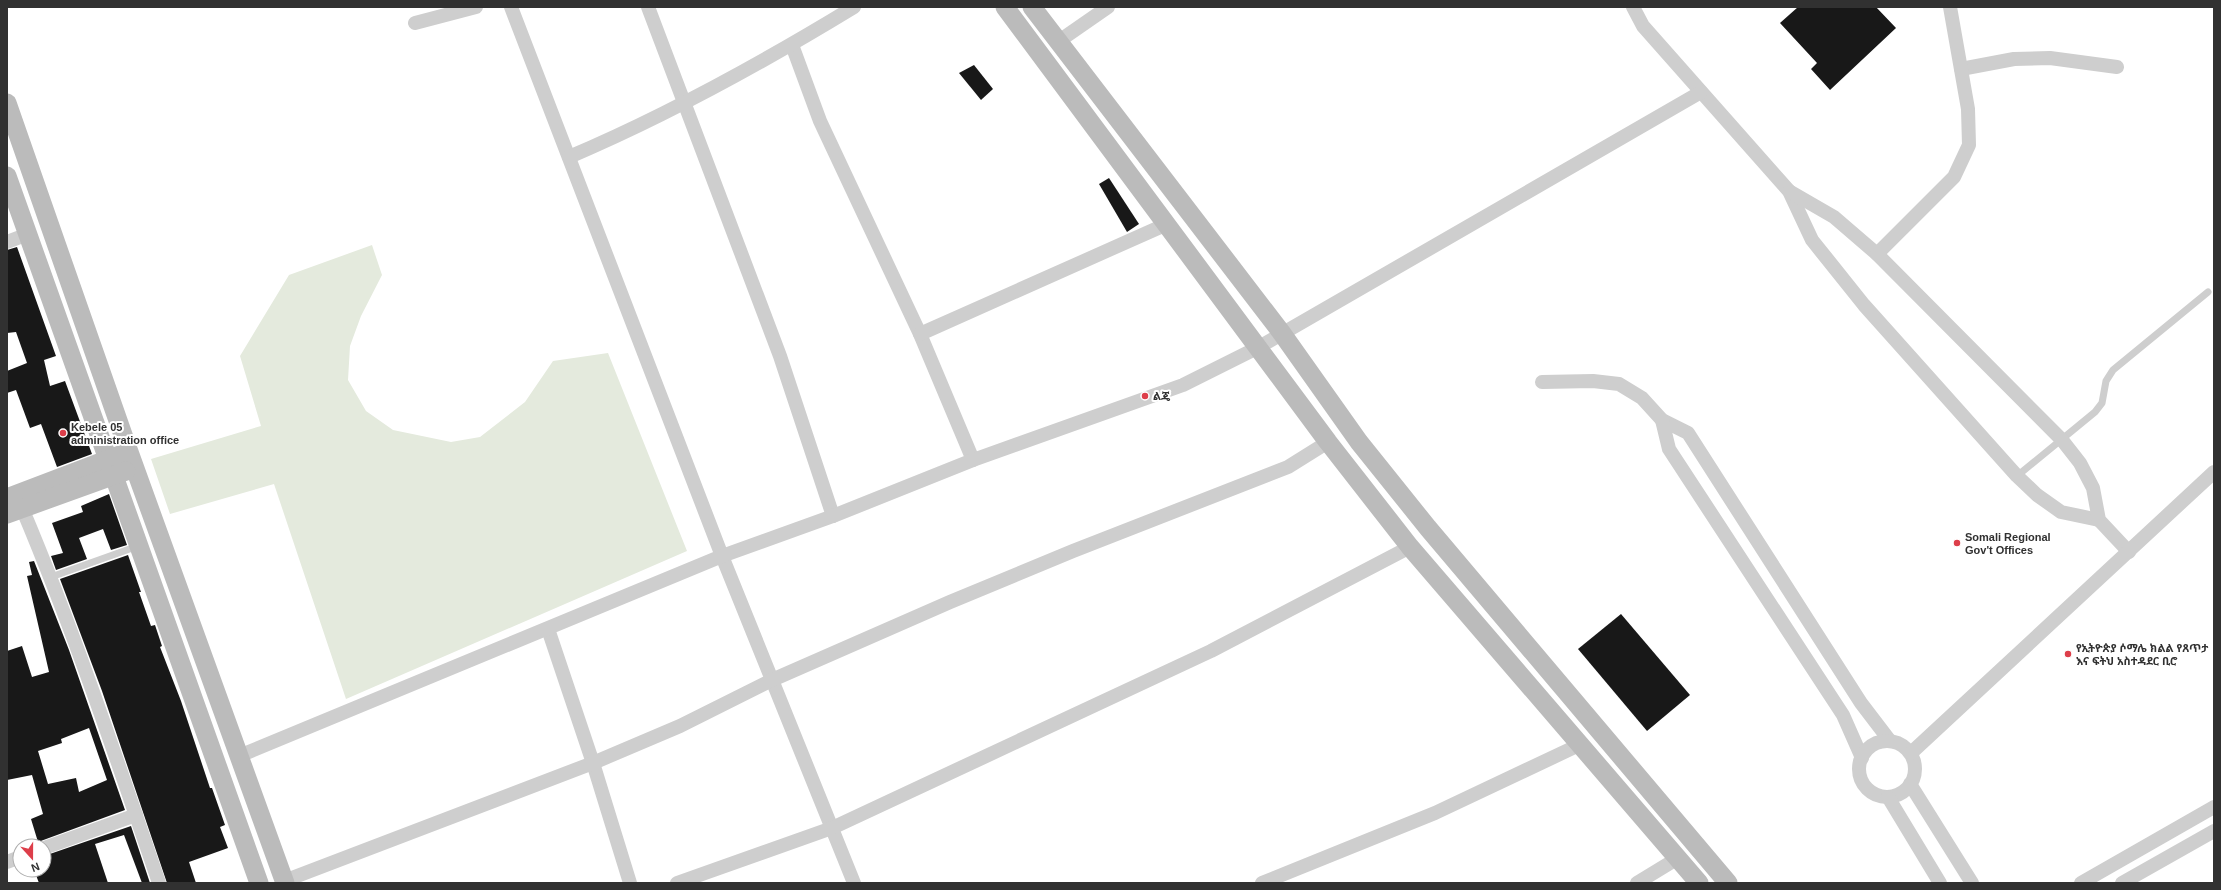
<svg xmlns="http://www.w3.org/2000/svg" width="2221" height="890" font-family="Helvetica,'Noto Sans Ethiopic',sans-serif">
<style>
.green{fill:#e4eadd}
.building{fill:#181818;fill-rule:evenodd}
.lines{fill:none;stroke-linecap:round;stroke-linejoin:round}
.service{stroke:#cecece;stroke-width:7}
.minor{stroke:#cecece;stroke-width:14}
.secondary{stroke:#bbb;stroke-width:19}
.poi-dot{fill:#dd3e4a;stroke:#fff;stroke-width:1.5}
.labels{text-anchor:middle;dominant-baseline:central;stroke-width:4;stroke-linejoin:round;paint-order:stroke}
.poi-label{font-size:11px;font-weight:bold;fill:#313131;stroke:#fff;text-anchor:start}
</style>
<rect width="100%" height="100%" fill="#fff"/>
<path class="green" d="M 372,245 L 382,275 L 361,316 L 350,346 L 348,380 L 366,411 L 393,430 L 451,442 L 480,437 L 525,402 L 553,361 L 608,353 L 687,551 L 346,699 L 274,484 L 170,514 L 151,459 L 261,426 L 240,356 L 289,275 Z"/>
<g class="building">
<path d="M 1798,7 L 1876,7 L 1896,28 L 1830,90 L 1811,69 L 1817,63 L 1780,23 Z"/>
<path d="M 974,65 L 993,89 L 981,100 L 959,73 Z"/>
<path d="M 1109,178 L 1139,224 L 1127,232 L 1099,184 Z"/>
<path d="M 17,247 L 56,356 L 44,360 L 50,386 L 65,381 L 92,454 L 57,467 L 41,424 L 30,428 L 16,390 L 7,393 L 7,371 L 27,363 L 16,332 L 7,333 L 7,250 Z"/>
<path d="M 109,494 L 127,545 L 111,550 L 103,529 L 79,538 L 87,559 L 56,570 L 51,556 L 63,553 L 52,523 L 83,512 L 81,506 Z"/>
<path d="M 128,555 L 141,592 L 139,592 L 151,626 L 155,625 L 162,646 L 160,647 L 181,701 L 210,788 L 212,788 L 225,825 L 220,827 L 228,848 L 189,862 L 196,883 L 167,883 L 102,691 L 60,579 Z"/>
<path d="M 34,561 L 69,650 L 125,810 L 38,842 L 31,819 L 43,814 L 32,775 L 7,780 L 7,651 L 22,646 L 32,677 L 49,672 L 27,576 L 32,575 L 29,562 ZM 89,728 L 107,780 L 79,792 L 76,778 L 48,784 L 38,751 L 62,743 L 61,739 Z"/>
<path d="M 1621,614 L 1690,695 L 1647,731 L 1578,649 Z"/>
<path d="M 131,826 L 150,883 L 142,883 L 124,835 L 95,844 L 108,883 L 39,883 L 34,870 L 44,870 L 44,856 Z"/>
</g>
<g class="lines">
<g class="service">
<path d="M 2017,476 L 2095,412 L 2102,403 L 2106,381 L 2113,370 L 2208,292"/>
<path d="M 51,577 L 138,546"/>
</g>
<g class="minor">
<path d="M 511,7 L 722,556 L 854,883"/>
<path d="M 648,7 L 780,356 L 833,516"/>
<path d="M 1633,7 L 1643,26 L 1789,191 L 1812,240 L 1864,305 L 2017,476 L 2037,495 L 2061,512 L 2099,520"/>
<path d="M 415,23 L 476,7"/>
<path d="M 1059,41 L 1108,7"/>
<path d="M 792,45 L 820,121 L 920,334 L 973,460"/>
<path d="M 1961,69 L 2014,59 L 2050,58 L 2117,67"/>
<path d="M 569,157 C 668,115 762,63 854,7"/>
<path d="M 1789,191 L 1834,217 L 1877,254 L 2062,440 L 2080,463 L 2093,488 L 2099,520 L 2129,552"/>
<path d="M 7,242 L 28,234"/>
<path d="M 1877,254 L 1954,177 L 1969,145 L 1968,109 L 1950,7"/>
<path d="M 920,334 L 1167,224"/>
<path d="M 1542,382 L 1593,381 L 1619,384 L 1642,398 L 1662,420 L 1688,433 L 1861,703 L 1890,741"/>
<path d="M 1662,420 L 1669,449 L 1843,715 L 1862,758"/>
<path d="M 22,508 C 74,631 116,757 159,883"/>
<path d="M 548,629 L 593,763 L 630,883"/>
<circle cx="1887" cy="769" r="28"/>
<path d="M 1911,753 L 2214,472"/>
<path d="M 239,756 L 722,556 L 833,516 L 973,460 L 1183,385 L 1259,347 L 1701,92"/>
<path d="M 1910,784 L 1972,883"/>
<path d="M 1888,797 L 1940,883"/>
<path d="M 44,848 L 136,815"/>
<path d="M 7,862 L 20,857"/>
<path d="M 284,881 L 593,763 L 680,726 L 772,680 L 950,602 L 1073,551 L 1288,467 L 1328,442"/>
<path d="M 677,883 L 832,828 L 1211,651 L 1410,547"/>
<path d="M 1262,883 L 1435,813 L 1579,745"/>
<path d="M 1637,883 L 1678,858"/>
<path d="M 2081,883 L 2214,807"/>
<path d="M 2122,883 L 2214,831"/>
</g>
<g class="secondary">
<path d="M 1005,7 L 1328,442 L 1410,547 L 1699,883"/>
<path d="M 1032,7 L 1281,332 L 1359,442 L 1428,528 L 1728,883"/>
<path d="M 7,103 L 129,452 L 285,883"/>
<path d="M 7,176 L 259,883"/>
<path d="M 7,498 L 120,455"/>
<path d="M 7,514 L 126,471"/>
</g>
</g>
<g class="poi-dot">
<circle cx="1145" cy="396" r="4"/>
<circle cx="63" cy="433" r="4"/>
<circle cx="1957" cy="543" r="4"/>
<circle cx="2068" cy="654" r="4"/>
</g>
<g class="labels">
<g class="poi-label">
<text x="1153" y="396">ልጄ</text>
<text x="71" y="427">Kebele 05<tspan x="71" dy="13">administration office</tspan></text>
<text x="1965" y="537">Somali Regional<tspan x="1965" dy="13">Gov't Offices</tspan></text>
<text x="2076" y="648">የኢትዮጵያ ሶማሌ ክልል የጸጥታ<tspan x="2076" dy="13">እና ፍትህ አስተዳደር ቢሮ</tspan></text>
</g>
</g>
<rect width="2221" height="890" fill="none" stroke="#313131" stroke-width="16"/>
<g transform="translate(32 858) rotate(159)"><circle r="19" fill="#ffffff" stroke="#adadad"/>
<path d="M0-3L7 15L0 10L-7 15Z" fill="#dd3e4a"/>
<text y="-6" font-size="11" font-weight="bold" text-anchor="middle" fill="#313131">N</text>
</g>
</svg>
